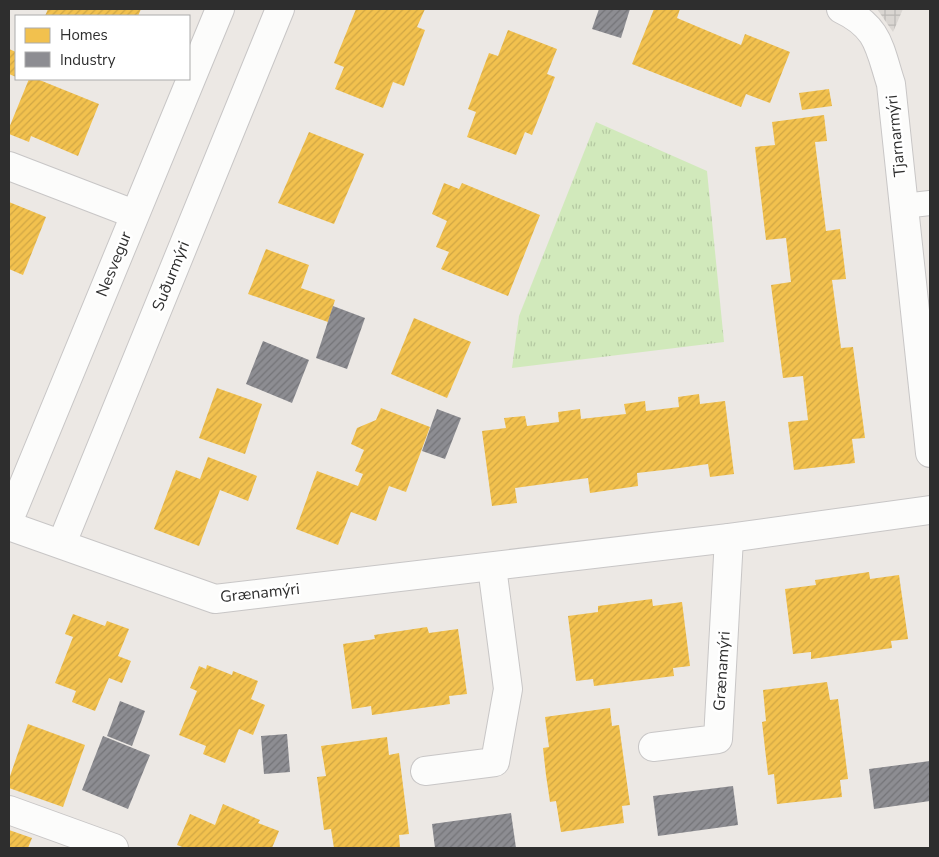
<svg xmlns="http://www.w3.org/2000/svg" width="939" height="857" font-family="'Nunito Sans',sans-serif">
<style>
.grass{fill:url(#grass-tufts)}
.plaza{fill:url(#plaza-grid)}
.homes{fill:url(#homes-hatch)}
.industry{fill:url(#industry-hatch)}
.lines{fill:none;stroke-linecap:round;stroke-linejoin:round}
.service-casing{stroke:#c8c6c6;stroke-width:26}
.minor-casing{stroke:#c8c6c6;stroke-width:30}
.tertiary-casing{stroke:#c8c6c6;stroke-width:30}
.service{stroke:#fcfcfb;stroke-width:24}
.minor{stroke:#fcfcfb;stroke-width:28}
.tertiary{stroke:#fcfcfb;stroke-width:28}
.labels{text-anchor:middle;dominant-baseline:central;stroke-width:5;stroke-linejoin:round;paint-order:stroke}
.street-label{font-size:16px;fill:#2e2e2e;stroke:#fff}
</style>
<defs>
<pattern id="grass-tufts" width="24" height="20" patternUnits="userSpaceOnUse" patternTransform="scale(1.25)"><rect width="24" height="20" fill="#d1e9bb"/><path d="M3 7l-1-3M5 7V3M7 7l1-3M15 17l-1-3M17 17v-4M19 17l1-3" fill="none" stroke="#b4c8a1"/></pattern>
<pattern id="plaza-grid" width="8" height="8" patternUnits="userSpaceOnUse" patternTransform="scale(1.25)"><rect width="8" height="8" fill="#dad6d2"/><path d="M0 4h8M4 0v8" fill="none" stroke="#bbb8b5"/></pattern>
<pattern id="homes-hatch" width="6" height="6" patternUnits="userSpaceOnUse" patternTransform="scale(1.25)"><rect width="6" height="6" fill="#f2c14e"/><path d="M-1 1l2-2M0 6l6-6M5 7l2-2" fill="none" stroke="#d0a644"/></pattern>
<pattern id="industry-hatch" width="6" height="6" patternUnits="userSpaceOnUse" patternTransform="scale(1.25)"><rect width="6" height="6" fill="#8d8d92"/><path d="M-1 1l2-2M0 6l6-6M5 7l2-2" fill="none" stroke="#747478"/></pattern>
</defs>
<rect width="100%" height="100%" fill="#ece8e4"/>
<path class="grass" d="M 596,122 L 707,171 L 724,342 L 512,368 L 519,316 Z"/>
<path class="plaza" d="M 877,9 L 903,9 L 893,32 Z"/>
<g class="homes">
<path d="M 48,9 L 141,9 L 138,16 L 45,16 Z"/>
<path d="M 356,9 L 425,9 L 417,27 L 425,30 L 404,86 L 393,82 L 383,108 L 335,89 L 344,67 L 334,63 Z"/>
<path d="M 654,9 L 680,9 L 677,18 L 741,45 L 745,34 L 790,52 L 770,103 L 746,94 L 741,107 L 632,64 Z"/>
<path d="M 508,30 L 557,49 L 547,74 L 555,77 L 532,135 L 525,132 L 516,155 L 467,137 L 476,112 L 468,109 L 489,53 L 498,56 Z"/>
<path d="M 9,49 L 16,52 L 16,77 L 9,74 Z"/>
<path d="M 29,79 L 37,79 L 99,104 L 78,156 L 31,136 L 29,142 L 9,134 L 9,128 Z"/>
<path d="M 829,89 L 832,106 L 802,110 L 799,93 Z"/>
<path d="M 824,115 L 827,141 L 815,142 L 826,231 L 840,229 L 846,279 L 832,280 L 841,348 L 853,347 L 865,438 L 852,439 L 855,463 L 794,470 L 788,422 L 808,420 L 803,376 L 783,378 L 771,285 L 791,282 L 786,238 L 766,240 L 755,147 L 775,145 L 772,122 Z"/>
<path d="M 309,132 L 364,154 L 334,224 L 278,203 Z"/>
<path d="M 444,183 L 459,189 L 462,183 L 540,215 L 508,296 L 441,269 L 449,252 L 436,247 L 447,221 L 432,214 Z"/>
<path d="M 9,202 L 46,217 L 23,275 L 9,269 Z"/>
<path d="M 266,249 L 309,265 L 301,288 L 335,300 L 328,322 L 248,294 Z"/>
<path d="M 414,318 L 471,342 L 447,398 L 391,374 Z"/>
<path d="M 217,388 L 262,404 L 245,454 L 199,438 Z"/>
<path d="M 699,394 L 700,404 L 725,401 L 734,474 L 710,477 L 708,464 L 672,469 L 637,473 L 638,486 L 590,493 L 588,478 L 515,488 L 517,503 L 492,506 L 482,431 L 506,428 L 504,418 L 525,416 L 527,426 L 559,422 L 558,412 L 580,409 L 581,419 L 626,414 L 624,404 L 645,401 L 646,411 L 679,407 L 678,397 Z"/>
<path d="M 381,408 L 430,427 L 406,492 L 389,486 L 376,521 L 351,512 L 338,545 L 296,529 L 317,471 L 358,486 L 363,474 L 355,471 L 364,450 L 351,444 L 357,428 L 376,420 Z"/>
<path d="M 208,457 L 257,476 L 248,501 L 220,490 L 199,546 L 154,529 L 176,470 L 200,479 Z"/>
<path d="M 869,572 L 870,579 L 899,575 L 908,639 L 891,641 L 892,648 L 811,659 L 811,652 L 793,654 L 785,589 L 816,585 L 815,580 Z"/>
<path d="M 652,599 L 653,606 L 682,602 L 690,666 L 673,668 L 674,676 L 594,686 L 593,679 L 576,681 L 568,616 L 598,612 L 598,606 Z"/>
<path d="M 73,614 L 105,626 L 107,621 L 129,629 L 118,656 L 131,661 L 122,683 L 109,678 L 95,711 L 72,702 L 76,691 L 55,683 L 73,637 L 65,634 Z"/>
<path d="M 427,627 L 429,633 L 458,629 L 467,694 L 449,696 L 450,704 L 372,715 L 371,706 L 352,709 L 343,644 L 375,639 L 374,635 Z"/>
<path d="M 207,665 L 232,675 L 233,671 L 258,681 L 251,699 L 265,705 L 253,735 L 239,729 L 225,763 L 203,754 L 206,746 L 179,735 L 197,691 L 190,688 L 199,666 L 206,669 Z"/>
<path d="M 827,682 L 830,700 L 838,699 L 848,779 L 840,780 L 842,797 L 777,804 L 774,774 L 768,775 L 762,722 L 766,721 L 763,690 Z"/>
<path d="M 610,708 L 612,726 L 619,725 L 630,805 L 622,806 L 624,823 L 561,832 L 556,801 L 550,802 L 546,775 L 543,748 L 549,747 L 545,717 Z"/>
<path d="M 28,724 L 85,745 L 63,807 L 9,788 L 9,779 Z"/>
<path d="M 387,737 L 389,755 L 399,753 L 409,834 L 399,835 L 400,848 L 334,848 L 331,829 L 324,830 L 317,777 L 326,776 L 321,746 Z"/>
<path d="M 223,804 L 260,820 L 258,823 L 279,831 L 272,848 L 185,848 L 177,845 L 190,814 L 215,825 Z"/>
<path d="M 9,830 L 32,838 L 28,848 L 9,848 Z"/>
</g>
<g class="industry">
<path d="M 599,9 L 630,9 L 621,38 L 592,29 Z"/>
<path d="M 333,306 L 365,318 L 347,369 L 316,358 Z"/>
<path d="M 263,341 L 309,360 L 292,403 L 246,384 Z"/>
<path d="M 437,409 L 461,418 L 445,459 L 422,451 Z"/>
<path d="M 120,701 L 145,711 L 132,746 L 107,736 Z"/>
<path d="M 287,734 L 290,772 L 264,774 L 261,736 Z"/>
<path d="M 103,736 L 150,755 L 128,809 L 82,790 Z"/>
<path d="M 930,761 L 930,801 L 874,809 L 869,769 Z"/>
<path d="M 733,786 L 738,825 L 658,836 L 653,796 Z"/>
<path d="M 511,813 L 516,848 L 435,848 L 432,824 Z"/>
</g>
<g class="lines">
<g class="service-casing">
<path id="service" d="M 903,206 L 930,203"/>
</g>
<g class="minor-casing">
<g id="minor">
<path d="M 841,9 C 879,27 879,47 891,84 L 930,453"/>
<path d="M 9,166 L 134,214"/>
<path d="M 9,526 L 215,599 L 729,538 L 930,510"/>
<path d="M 62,543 L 280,9"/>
<path d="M 653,747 L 718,739 L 729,538"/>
<path d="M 425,771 L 495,762 L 508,689 L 492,567"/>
<path d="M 9,810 L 114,848"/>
</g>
</g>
<g class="tertiary-casing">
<path id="tertiary" d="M 9,520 L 220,9"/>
</g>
<use href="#service" class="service"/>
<use href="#minor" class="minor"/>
<use href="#tertiary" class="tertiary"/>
</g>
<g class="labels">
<g class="street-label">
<text transform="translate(896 136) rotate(-96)">Tjarnarmýri</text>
<text transform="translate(114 264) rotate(-68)">Nesvegur</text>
<text transform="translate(171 276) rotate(-68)">Suðurmýri</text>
<text transform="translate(260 593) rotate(-6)">Grænamýri</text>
<text transform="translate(722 671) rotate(-86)">Grænamýri</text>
</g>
</g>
<rect width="939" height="857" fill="none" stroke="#2e2e2e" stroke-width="20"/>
<rect x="15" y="15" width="175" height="65" fill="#ffffff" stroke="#ababab"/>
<rect x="25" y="28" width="25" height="15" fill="#f2c14e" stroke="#ababab"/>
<text x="60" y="40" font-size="15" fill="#2e2e2e">Homes</text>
<rect x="25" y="52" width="25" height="15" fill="#8d8d92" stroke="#ababab"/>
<text x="60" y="65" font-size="15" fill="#2e2e2e">Industry</text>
</svg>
